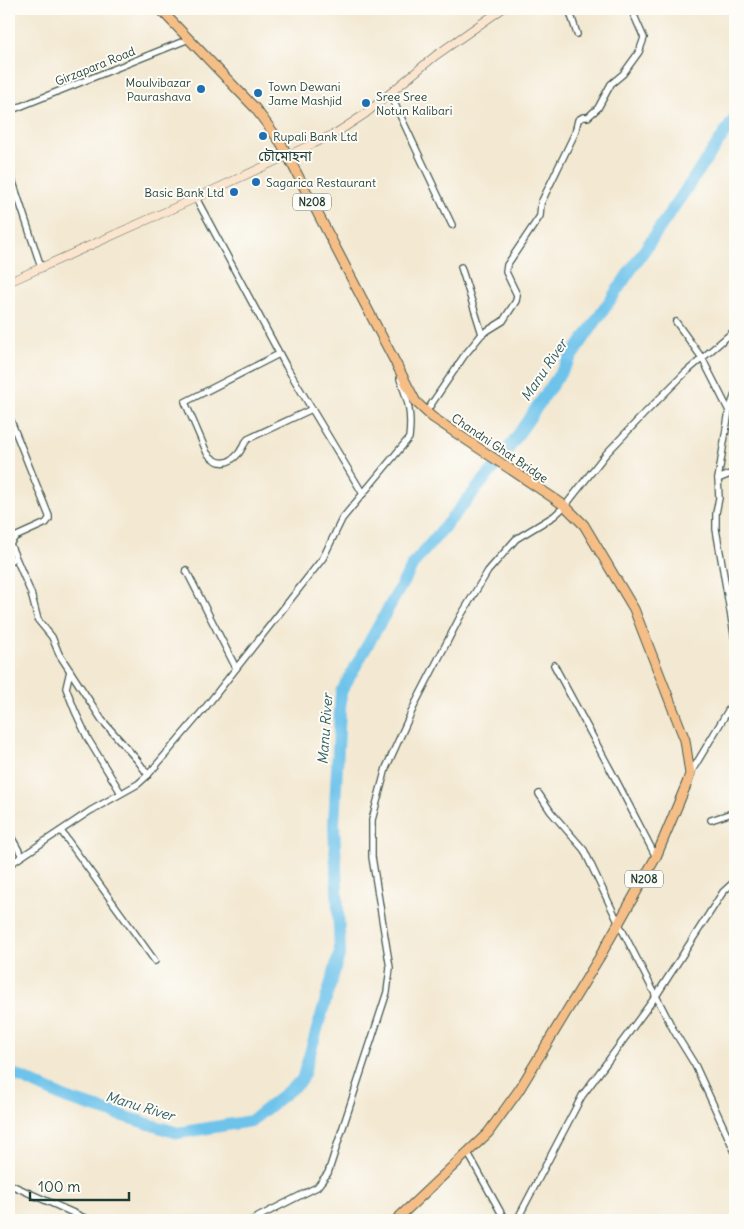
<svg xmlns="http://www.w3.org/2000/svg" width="744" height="1229" font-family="Delius,'Noto Sans Bengali',sans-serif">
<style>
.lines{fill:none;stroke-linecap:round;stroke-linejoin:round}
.river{stroke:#6ec3eb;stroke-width:12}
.minor-casing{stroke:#3f574c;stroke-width:8}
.tertiary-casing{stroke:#3f574c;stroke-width:9}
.secondary-casing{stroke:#3f574c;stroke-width:9}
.trunk-casing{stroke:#3f574c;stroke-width:11}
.minor{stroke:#fff;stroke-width:5.5}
.tertiary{stroke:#fff;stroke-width:7}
.secondary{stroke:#fbe5cf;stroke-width:8}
.trunk{stroke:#f6be87;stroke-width:9}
.poi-dot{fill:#1f6fb2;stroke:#fdfcf7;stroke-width:2}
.labels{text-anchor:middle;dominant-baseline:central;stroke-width:4;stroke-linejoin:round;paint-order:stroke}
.shield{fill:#fdfcf7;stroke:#62766e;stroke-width:1}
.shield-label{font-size:11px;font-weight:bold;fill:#1f3d34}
.street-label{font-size:12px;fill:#1f3d34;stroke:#fdfcf7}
.poi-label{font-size:12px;fill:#1f3d34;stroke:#fdfcf7;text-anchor:start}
.neighbourhood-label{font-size:14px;fill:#1f3d34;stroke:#fdfcf7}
.water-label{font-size:14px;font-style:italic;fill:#335e62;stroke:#fdfcf7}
</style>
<rect width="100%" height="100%" fill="#fdfcf7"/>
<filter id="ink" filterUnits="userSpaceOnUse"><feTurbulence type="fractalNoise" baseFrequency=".02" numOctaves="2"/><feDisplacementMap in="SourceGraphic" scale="10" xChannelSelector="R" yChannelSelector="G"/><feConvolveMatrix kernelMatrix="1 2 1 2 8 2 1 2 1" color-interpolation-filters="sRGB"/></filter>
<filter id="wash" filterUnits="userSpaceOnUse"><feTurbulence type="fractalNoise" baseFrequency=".0096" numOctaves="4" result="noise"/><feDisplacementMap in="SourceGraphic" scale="20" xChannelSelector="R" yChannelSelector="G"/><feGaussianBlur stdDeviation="1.12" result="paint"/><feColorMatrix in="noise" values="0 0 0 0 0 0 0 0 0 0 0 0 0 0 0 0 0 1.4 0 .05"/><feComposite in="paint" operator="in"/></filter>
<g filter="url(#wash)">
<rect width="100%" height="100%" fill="#f3e8d1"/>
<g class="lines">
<path class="river" d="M 9,1072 L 68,1099 L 178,1133 L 251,1121 L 302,1080 L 340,952 L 334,825 L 341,692 L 414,563 L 500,461 L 735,118"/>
</g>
</g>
<g filter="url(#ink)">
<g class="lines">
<g class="minor-casing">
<g id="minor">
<path d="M 569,9 L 577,34"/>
<path d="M 390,94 L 452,225"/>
<path d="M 9,111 L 189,39"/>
<path d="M 9,170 L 41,267"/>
<path d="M 196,198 L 286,366 L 363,494"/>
<path d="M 461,267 L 482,334"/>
<path d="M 676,322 L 702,358 L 729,411"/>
<path d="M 279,354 L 185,402 L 207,453 C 217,465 228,466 239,453 C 242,449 244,443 248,439 L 312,409"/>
<path d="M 735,394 L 729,411 L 718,479 L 719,498 L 716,513 L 716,529 L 735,640"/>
<path d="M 426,412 L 464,356 L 482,334 L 503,321 L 516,301 L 517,295 L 506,272 L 507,265 L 540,216 L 541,203 L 575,133 L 578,120 L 583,117 L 588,117 L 598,108 L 611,84 L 623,74 L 639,52 L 644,38 L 633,13 L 632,9"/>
<path d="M 9,416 L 49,516 L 49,519 L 46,523 L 15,537 L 10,544 L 31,593 L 38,620 L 52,637 L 59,654 L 102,720 L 138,761 L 148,775"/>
<path d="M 718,479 L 735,472"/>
<path d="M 9,562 L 15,557"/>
<path d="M 186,570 L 236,668"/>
<path d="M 554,665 L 616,780 L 656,857"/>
<path d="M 70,671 L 66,688 L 75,711 L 88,739 L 121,793"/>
<path d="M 690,774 L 732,704 L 735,688"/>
<path d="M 539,794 L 551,812 L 584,850 L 619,924 L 674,1031 L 695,1065 L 735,1152"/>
<path d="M 711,820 L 735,812"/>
<path d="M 61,831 L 155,961"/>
<path d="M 9,833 L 22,856"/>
<path d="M 9,865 L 90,811 L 138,784 L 148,775 L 205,708 L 323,558 L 342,519 L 409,438 C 412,413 408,401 400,379"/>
<path d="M 468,1153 L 505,1220"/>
<path d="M 9,1184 L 89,1220"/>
<path d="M 252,1220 L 317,1187 L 328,1173 L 387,992 L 390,968 L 372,857 L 372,820 L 386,768 L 416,702 L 460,617 L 488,571 L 516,539 L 554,516 L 565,506 L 605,455 L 644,414 L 685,373 L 735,330"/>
<path d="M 517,1220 L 582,1096 L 656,996 L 723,892 L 735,881"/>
</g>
</g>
<g class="tertiary-casing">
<path id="tertiary" d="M 165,14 L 176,9"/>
</g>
<g class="secondary-casing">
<path id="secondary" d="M 9,282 L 196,198 L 336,133 L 365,114 L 435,56 L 502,9"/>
</g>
<g class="trunk-casing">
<path id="trunk" d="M 160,9 L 255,108 L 281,143 L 416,402 L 432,417 L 555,499 L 565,506 L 584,525 L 634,609 L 685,740 L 690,774 L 687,783 L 656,857 L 599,958 L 519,1090 L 488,1133 L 396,1220"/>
</g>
<use href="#minor" class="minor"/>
<use href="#tertiary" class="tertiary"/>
<use href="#secondary" class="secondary"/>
<use href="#trunk" class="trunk"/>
</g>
</g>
<g class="poi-dot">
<circle cx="201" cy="89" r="5"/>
<circle cx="258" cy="93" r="5"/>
<circle cx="366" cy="103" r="5"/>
<circle cx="263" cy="136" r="5"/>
<circle cx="256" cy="182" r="5"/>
<circle cx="234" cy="192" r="5"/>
</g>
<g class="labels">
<g class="shield">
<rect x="293" y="193.5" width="38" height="17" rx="4"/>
<rect x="625" y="870.5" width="38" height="17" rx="4"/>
</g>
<g class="shield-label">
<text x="312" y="202">N208</text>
<text x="644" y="879">N208</text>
</g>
<g class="street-label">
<text transform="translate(95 66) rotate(-22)">Girzapara Road</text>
<text transform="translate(500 448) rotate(34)">Chandni Ghat Bridge</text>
</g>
<g class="poi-label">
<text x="191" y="82" text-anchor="end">Moulvibazar<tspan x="191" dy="14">Paurashava</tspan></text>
<text x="268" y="86">Town Dewani<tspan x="268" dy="14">Jame Mashjid</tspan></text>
<text x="376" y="96">Sree Sree<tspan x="376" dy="14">Notun Kalibari</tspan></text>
<text x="273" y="136">Rupali Bank Ltd</text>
<text x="266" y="182">Sagarica Restaurant</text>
<text x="224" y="192" text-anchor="end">Basic Bank Ltd</text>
</g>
<g class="neighbourhood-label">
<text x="285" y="156">চৌমোহনা</text>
</g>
<g class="water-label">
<text transform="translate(544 370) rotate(-56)">Manu River</text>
<text transform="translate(325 729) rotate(-86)">Manu River</text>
<text transform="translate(140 1106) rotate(17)">Manu River</text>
</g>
</g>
<rect width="744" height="1229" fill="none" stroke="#fdfcf7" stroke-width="30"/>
<path d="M30 1192v8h99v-8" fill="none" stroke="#1f3d34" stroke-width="2.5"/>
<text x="38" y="1192" font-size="15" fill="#1f3d34" stroke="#fdfcf7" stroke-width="4" paint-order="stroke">100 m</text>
</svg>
